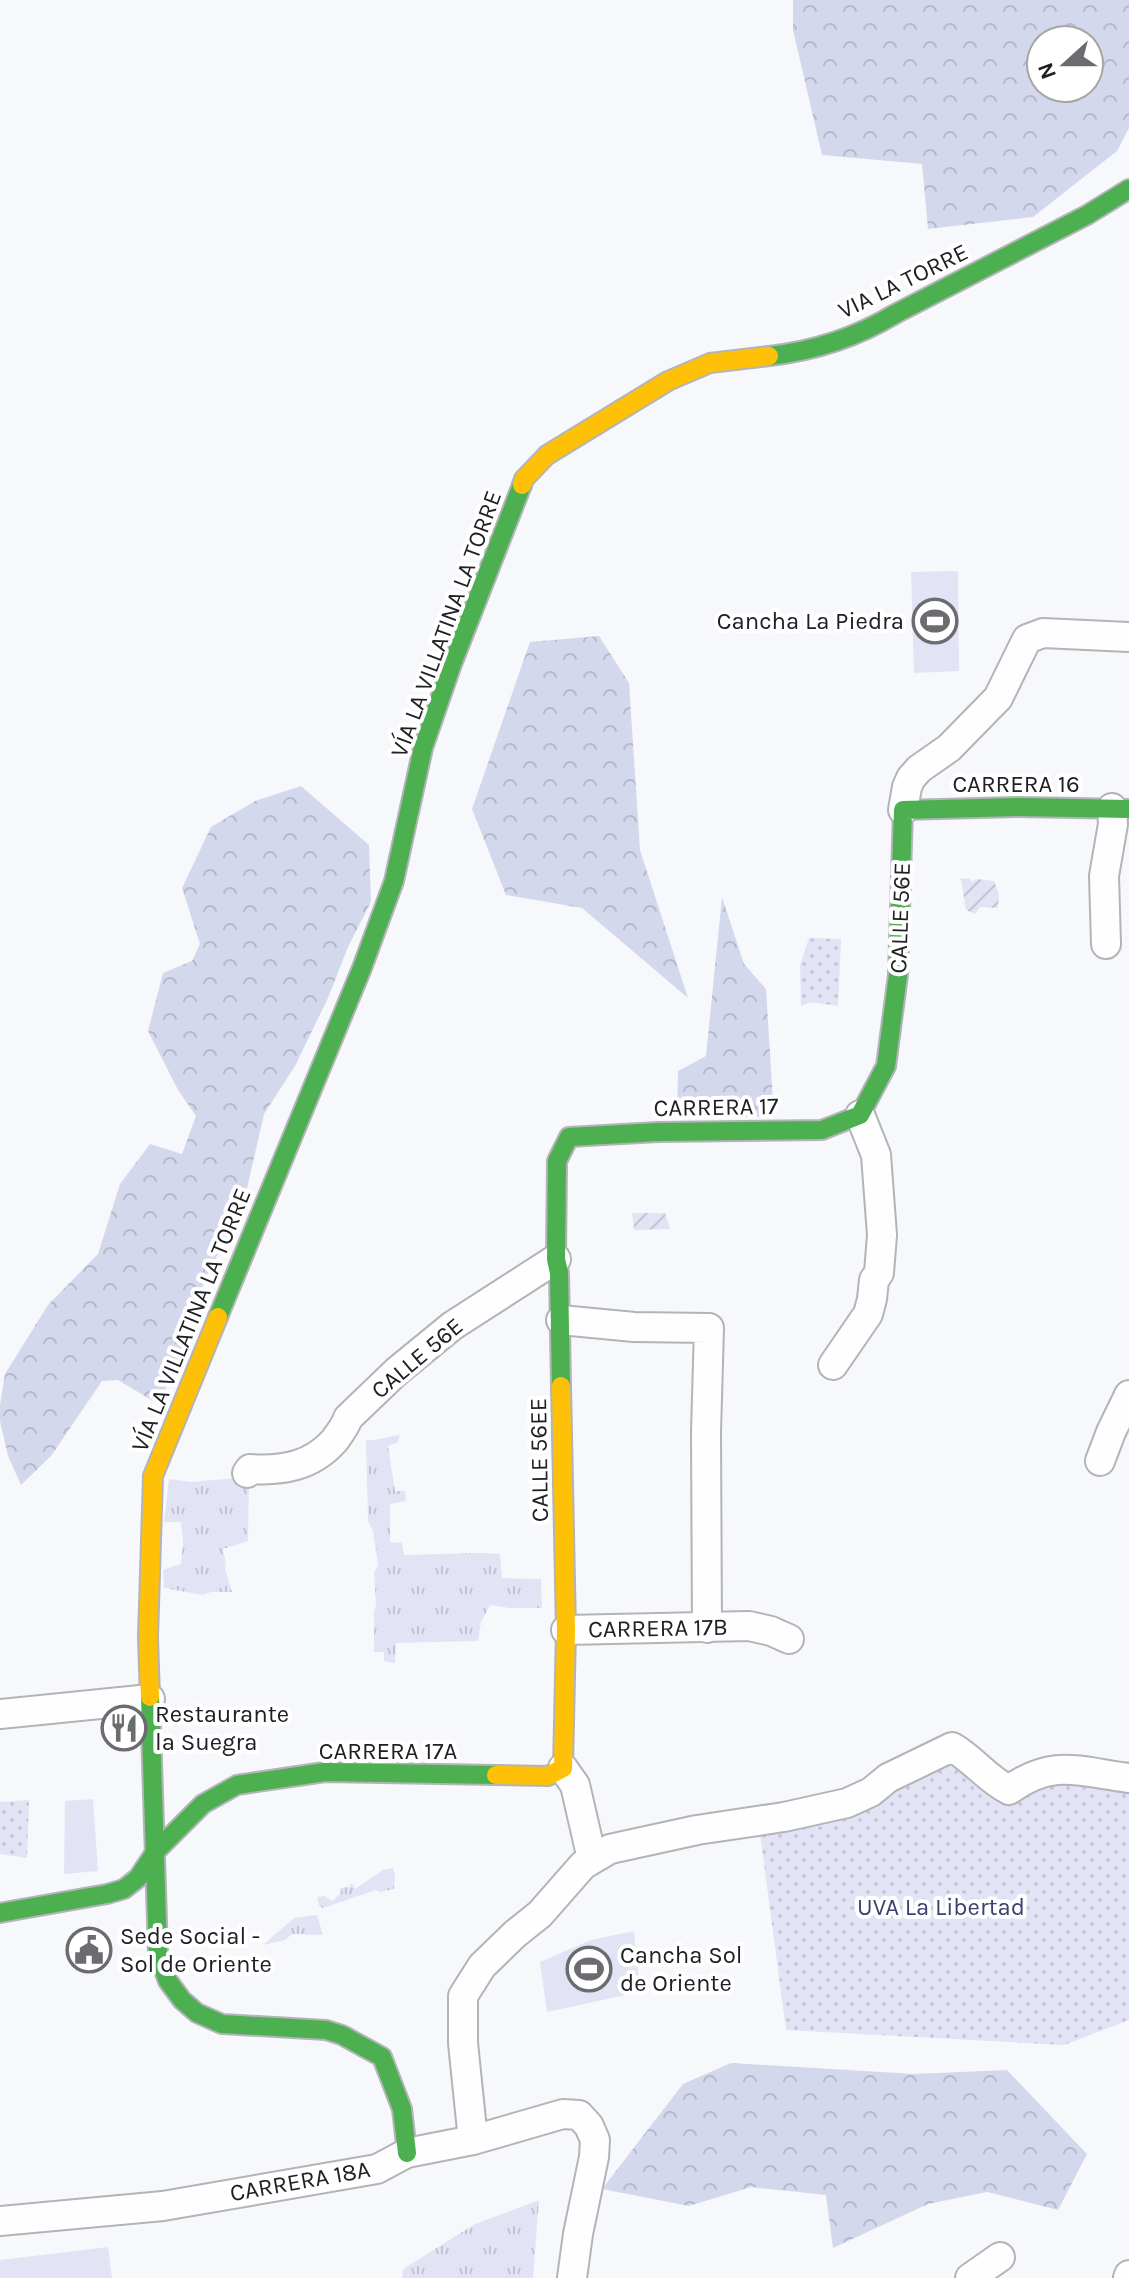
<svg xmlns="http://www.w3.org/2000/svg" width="1129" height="2278" font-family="Karla,sans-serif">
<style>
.grass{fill:url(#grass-tufts)}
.forest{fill:url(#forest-crowns);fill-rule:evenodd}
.park{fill:url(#park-dots)}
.garden{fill:url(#garden-furrows)}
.pitch{fill:#e2e4f6}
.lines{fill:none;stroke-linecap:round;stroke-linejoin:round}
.street-casing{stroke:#b3b4b8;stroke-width:32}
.fast-casing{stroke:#b3b4b8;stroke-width:22}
.slow-casing{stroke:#b3b4b8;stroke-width:22}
.street{stroke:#fefeff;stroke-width:28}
.fast{stroke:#4caf50;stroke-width:18}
.slow{stroke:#ffc107;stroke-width:18}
.labels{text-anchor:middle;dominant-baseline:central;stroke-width:8;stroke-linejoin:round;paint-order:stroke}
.street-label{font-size:24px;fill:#202024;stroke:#fff}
.poi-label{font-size:24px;fill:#202024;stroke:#fff;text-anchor:start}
.park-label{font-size:24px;fill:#3c3f6f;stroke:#fff}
</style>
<defs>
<pattern id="grass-tufts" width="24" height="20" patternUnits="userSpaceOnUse" patternTransform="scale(2)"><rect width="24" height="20" fill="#e2e4f6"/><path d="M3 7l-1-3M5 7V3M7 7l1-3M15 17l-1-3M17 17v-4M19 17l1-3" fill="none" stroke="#c2c3d3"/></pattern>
<pattern id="forest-crowns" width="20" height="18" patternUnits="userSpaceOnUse" patternTransform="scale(2)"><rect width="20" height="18" fill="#d4d8ed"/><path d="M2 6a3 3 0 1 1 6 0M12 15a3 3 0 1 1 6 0" fill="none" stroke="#b6b9cb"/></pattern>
<pattern id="park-dots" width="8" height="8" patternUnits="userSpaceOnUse" patternTransform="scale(2)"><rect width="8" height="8" fill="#e2e4f6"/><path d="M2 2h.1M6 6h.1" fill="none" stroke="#c2c3d3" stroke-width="1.8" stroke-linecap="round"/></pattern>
<pattern id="garden-furrows" width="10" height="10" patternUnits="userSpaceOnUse" patternTransform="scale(2)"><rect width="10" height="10" fill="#e2e4f6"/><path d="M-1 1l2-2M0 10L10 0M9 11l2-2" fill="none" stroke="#c2c3d3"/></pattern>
</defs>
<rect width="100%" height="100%" fill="#f7f8fc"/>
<g class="grass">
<path d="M 400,1435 L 397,1443 L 388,1446 L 395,1491 L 405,1491 L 406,1501 L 390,1504 L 390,1542 L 402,1543 L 404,1555 L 482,1553 L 500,1554 L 502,1578 L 541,1579 L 542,1608 L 509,1608 L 490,1605 L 481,1622 L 478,1641 L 396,1643 L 395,1663 L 384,1661 L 384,1652 L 374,1652 L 374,1613 L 376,1604 L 374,1573 L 378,1565 L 373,1531 L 368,1521 L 366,1440 C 377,1441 389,1436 400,1435 Z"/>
<path d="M 249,1477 L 248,1541 L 223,1549 L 226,1564 L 225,1569 L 232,1592 L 211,1592 L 203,1595 L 164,1588 L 163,1570 L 181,1564 L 183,1540 L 181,1522 L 164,1522 L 169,1479 L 191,1482 Z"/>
<path d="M 393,1868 L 395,1876 L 394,1889 L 380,1892 L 376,1890 L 323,1908 L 319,1906 L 317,1897 L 325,1896 L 332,1901 L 340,1894 L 341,1888 L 349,1887 L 352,1883 L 355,1889 L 383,1870 Z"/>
<path d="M 317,1915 L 323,1935 L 292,1934 L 285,1940 L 263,1945 L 294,1918 Z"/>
<path d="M 539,2200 L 533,2278 L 402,2278 L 403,2269 L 475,2224 Z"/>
</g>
<g class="forest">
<path d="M 793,0 L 1129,0 L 1129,128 L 1117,151 L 1033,217 L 928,229 L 922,164 L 822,155 L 793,30 ZM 1041,40 L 1089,40 L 1089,88 L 1041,88 Z"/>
<path d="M 599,636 L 629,683 L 640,850 L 688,998 L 582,908 L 506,895 L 472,809 L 530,642 Z"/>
<path d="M 301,786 L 369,845 L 371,902 L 348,947 L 328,998 L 295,1066 L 264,1114 L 245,1197 L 229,1235 L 210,1268 L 189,1320 L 177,1366 L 158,1404 L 118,1380 L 102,1381 L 51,1456 L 21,1485 L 8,1456 L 0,1421 L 0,1405 L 5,1374 L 48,1305 L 98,1254 L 120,1184 L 150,1144 L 182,1154 L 196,1116 L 178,1090 L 148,1031 L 163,973 L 192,961 L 200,944 L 182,888 L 211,827 L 255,801 Z"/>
<path d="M 722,897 L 744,964 L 766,989 L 774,1117 L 677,1116 L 678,1071 L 706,1056 Z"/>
<path d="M 731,2063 L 914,2074 L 1007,2070 L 1087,2154 L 1058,2210 L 987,2192 L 928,2204 L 833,2248 L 826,2195 L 751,2187 L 689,2206 L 602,2189 L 683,2084 Z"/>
</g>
<g class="park">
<path d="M 809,938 L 841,939 L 838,1006 L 811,1002 L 801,1006 L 800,965 Z"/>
<path d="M 937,1756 L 1026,1782 L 1129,1782 L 1129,2020 L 1064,2045 L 786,2030 L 759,1826 Z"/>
<path d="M 29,1800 L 27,1858 L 0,1854 L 0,1802 Z"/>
</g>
<g class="garden">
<path d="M 969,878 L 972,882 L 976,879 L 994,881 L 999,894 L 998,908 L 980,907 L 975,914 L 966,910 L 961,879 Z"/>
<path d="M 632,1213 L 665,1213 L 670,1229 L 634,1230 Z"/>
</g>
<g class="pitch">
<path d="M 958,571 L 959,671 L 914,673 L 911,572 Z"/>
<path d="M 93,1799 L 98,1871 L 64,1874 L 65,1801 Z"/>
<path d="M 634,1931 L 640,1992 L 547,2012 L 540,1962 L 591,1940 Z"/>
<path d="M 108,2247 L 112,2278 L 0,2278 L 0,2260 Z"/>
</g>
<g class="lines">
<g class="street-casing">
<g id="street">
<path d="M 903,810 L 907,787 L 911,778 L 919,769 L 949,748 L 998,698 L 1027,639 L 1043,633 L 1129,637"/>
<path d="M 1106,944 L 1104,876 L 1113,824 L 1112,808"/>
<path d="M 561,1320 L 634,1327 L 709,1328 L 706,1432 L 707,1628"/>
<path d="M 833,1365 L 868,1314 L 872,1299 L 874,1280 L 879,1273 L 882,1235 L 876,1155 L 860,1115"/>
<path d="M 1100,1461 L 1111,1432 L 1129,1395"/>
<path d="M 247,1473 L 250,1469 C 283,1471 312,1466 334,1441 C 340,1433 345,1427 348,1418 L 397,1371 L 452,1326 L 556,1259"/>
<path d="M 566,1630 L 749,1626 L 771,1631 L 789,1639"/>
<path d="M 0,1714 L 150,1699"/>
<path d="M 563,1768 L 575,1785 L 592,1859"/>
<path d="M 473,2140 L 463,2043 L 463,1996 L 482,1966 L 515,1934 L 540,1914 L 583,1865 L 610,1849 L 697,1830 L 784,1817 L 847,1803 L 871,1792 L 888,1778 L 952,1747 C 973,1759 987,1779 1009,1790 C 1053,1758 1080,1772 1129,1778"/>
<path d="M 0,2221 L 163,2206 L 377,2169 L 407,2153 L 473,2140 L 563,2114 L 579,2115 L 589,2126 L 595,2140 L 594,2157 L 578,2234 L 572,2278"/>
<path d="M 970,2278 L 1000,2257"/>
<path d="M 1128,2278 L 1129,2275"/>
</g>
</g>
<g class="fast-casing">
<g id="fast">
<path d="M 769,356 C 813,351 857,337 895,314 L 1087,215 L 1129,189"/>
<path d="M 218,1317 L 362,968 L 394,881 L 423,748 L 452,664 L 522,485"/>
<path d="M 561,1386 L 559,1273 L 556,1259 L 557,1161 L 569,1137 L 658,1132 L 822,1130 L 860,1115 L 886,1066 L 898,975 L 903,810 L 1018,807 L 1129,809"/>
<path d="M 150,1697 L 158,1954 L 168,1981 L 182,2000 L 197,2013 L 222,2024 L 326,2030 L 342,2035 L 382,2057 L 402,2109 L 407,2153"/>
<path d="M 0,1913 L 107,1894 L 124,1889 L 138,1878 L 156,1851 L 203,1804 L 237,1785 L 325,1772 L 496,1775"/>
</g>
</g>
<g class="slow-casing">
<g id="slow">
<path d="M 522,485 L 524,479 L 547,455 L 668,381 L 710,363 L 769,356"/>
<path d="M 150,1697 L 148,1638 L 153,1476 L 218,1317"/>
<path d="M 496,1775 L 548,1776 L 563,1768 L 566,1630 L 561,1386"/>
</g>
</g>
<use href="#street" class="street"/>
<use href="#fast" class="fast"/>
<use href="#slow" class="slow"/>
</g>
<defs>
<g id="stadium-ring" transform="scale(2.3)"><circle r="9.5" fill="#fff" stroke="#6b6c70" stroke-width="1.5"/><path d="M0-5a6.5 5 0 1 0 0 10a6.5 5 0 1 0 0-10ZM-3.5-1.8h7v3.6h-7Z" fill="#6b6c70"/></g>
<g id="restaurant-ring" transform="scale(2.3)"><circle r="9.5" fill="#fff" stroke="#6b6c70" stroke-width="1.5"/><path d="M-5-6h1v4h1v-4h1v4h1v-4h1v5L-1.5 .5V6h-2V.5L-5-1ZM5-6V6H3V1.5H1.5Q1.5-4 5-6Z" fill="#6b6c70"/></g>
<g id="civic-ring" transform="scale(2.3)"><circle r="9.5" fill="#fff" stroke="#6b6c70" stroke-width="1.5"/><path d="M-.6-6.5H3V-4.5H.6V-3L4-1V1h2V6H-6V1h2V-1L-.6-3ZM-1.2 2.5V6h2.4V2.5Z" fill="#6b6c70"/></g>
</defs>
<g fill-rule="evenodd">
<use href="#stadium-ring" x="935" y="621"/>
<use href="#restaurant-ring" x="124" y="1728"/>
<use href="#civic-ring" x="89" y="1950"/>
<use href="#stadium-ring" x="589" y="1969"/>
</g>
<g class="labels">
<g class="street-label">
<text transform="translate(903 281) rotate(-26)">VIA LA TORRE</text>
<text transform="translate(446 624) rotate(-70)">VÍA LA VILLATINA LA TORRE</text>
<text x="1016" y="784">CARRERA 16</text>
<text transform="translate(900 918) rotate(-88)">CALLE 56E</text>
<text transform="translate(716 1107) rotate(-1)">CARRERA 17</text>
<text transform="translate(191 1320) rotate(-68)">VÍA LA VILLATINA LA TORRE</text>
<text transform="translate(417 1358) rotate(-40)">CALLE 56E</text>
<text transform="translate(539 1460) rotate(-91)">CALLE 56EE</text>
<text transform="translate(658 1628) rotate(-1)">CARRERA 17B</text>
<text x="388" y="1751">CARRERA 17A</text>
<text transform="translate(300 2181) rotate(-10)">CARRERA 18A</text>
</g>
<g class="poi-label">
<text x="904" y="621" text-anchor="end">Cancha La Piedra</text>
<text x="155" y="1714">Restaurante<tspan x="155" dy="28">la Suegra</tspan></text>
<text x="120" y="1936">Sede Social -<tspan x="120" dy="28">Sol de Oriente</tspan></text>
<text x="620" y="1955">Cancha Sol<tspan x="620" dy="28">de Oriente</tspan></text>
</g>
<g class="park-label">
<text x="941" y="1907">UVA La Libertad</text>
</g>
</g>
<g transform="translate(1065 64) rotate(249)"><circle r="38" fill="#ffffff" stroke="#a6a6a7" stroke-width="2"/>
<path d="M0-6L14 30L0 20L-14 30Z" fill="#6b6c70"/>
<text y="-12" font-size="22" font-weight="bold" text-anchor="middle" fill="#202024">N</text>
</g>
</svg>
